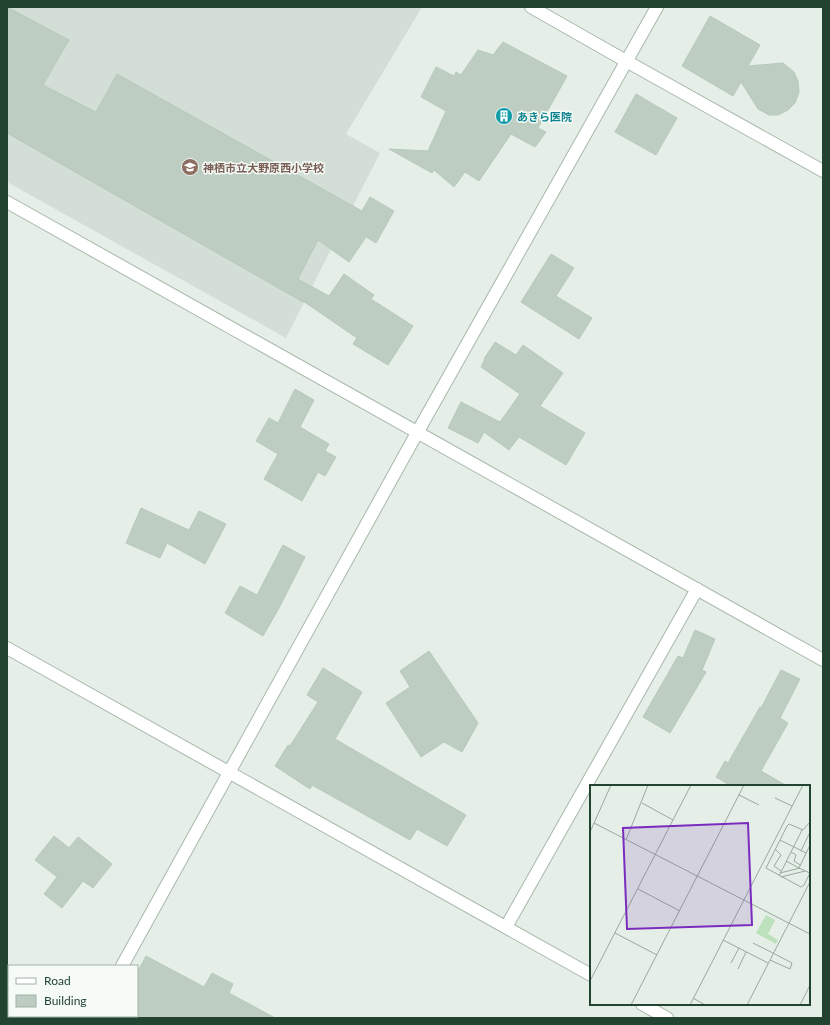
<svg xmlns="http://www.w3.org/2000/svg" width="830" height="1025" font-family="Lato,'Noto Sans JP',sans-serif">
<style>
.built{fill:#d3dfd6}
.building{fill:#bdcdc2;stroke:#b7c9bc}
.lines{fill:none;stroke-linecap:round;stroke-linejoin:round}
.minor-casing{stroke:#a7b8ac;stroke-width:14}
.tertiary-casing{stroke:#a7b8ac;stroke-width:14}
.minor{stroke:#fff;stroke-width:12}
.tertiary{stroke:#fff;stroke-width:12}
.labels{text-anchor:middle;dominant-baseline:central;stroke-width:3;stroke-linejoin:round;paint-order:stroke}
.culture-label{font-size:11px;font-weight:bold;fill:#0d838f;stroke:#f6fbf7;text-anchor:start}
.education-label{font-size:11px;font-weight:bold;fill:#785e54;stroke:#f6fbf7;text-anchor:start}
.inset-road{fill:none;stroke:#97aa9e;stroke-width:1}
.view{fill:#7b2cbf;fill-opacity:0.15;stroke:#7b2cbf;stroke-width:2}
.inset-edge{fill:none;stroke:#224330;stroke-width:2}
</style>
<rect width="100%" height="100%" fill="#e5efe7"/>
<path class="built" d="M 7,7 L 422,7 L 346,134 L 380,153 L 286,338 L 7,182 Z"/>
<g class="building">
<path d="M 7,7 L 69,40 L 43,85 L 96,112 L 117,74 L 362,211 L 370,197 L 394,211 L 376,243 L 366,237 L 349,262 L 318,240 L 298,279 L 329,296 L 344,274 L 374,295 L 371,299 L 413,326 L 388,365 L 353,344 L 357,338 L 303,301 L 303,302 L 7,133 Z"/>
<path d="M 710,16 L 760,45 L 748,66 L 783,63 L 794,72 L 798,81 L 799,92 L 795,103 L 788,110 L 778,115 L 769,115 L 758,109 L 741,82 L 733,96 L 682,66 Z"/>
<path d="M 503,42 L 567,76 L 538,128 L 546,132 L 535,147 L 511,134 L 479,181 L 465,172 L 454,187 L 434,170 L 432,173 L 389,149 L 428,151 L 446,111 L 421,97 L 436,67 L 454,76 L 456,72 L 461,75 L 478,50 L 493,55 Z"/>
<path d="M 636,94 L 677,118 L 656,155 L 615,132 Z"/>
<path d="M 551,254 L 574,268 L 556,296 L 592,318 L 579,339 L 521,302 Z"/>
<path d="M 495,342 L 516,355 L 523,345 L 563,373 L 540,406 L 585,433 L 566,465 L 519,437 L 509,450 L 484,432 L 478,443 L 448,428 L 461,402 L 500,422 L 520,394 L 481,367 L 485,359 L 484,359 Z"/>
<path d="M 295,389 L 314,400 L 300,427 L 329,444 L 325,451 L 336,457 L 325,476 L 318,472 L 302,501 L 264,479 L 278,454 L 256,441 L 269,418 L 278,423 Z"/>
<path d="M 141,508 L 189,530 L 199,511 L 226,524 L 205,564 L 167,543 L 160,558 L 126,543 Z"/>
<path d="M 283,545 L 305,557 L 279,608 L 263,636 L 225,613 L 240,586 L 257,595 Z"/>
<path d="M 695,630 L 715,639 L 702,670 L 706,672 L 670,733 L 643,717 L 678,656 L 683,658 Z"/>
<path d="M 429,651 L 478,723 L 462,752 L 444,742 L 421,757 L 386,703 L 410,687 L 400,671 Z"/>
<path d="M 323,668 L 362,692 L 335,739 L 466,815 L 447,846 L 417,829 L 410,840 L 312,785 L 310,789 L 275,766 L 288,745 L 290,746 L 318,702 L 307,695 Z"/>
<path d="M 781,670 L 800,679 L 780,718 L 788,723 L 761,771 L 787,786 L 731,786 L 716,777 L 725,761 L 728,763 L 760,707 L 761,708 Z"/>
<path d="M 54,836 L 69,848 L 78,837 L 112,864 L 93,888 L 83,881 L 62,908 L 44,894 L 57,877 L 35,860 Z"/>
<path d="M 146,956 L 204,987 L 212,973 L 233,984 L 229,993 L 275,1018 L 137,1018 L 137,973 Z"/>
</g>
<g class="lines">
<g class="minor-casing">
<g id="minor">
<path d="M 531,7 L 626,61"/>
<path d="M 7,202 L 823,660"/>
<path d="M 506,927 L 697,589"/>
<path d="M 7,981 L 9,983"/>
</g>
</g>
<g class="tertiary-casing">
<g id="tertiary">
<path d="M 626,61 L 823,171"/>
<path d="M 7,648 L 591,975"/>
<path d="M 122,966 L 417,433 L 657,7"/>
<path d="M 642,1004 L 667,1018"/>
<path d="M 93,1018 L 94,1016"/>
</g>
</g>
<use href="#minor" class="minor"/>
<use href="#tertiary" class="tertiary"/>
</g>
<defs>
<g id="building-disc" transform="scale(0.9)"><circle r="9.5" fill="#0f9aa8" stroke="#f6fbf7"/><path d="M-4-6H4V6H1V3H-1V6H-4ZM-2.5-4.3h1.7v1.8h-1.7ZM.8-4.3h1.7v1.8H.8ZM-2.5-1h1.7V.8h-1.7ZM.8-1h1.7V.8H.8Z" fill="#fff"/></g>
<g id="school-disc" transform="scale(0.9)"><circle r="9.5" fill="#8d6e63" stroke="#f6fbf7"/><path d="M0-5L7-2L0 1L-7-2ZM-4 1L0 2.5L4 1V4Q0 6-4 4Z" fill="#fff"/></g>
</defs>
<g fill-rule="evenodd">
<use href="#building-disc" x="504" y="116"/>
<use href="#school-disc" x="190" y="167"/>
</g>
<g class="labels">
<g class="culture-label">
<text x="517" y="116">あきら医院</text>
</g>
<g class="education-label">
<text x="203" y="167">神栖市立大野原西小学校</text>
</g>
</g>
<g transform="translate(590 785)">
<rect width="220" height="220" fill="#e5efe7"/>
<path d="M 176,130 L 185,135 L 178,149 L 188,155 L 186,159 L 166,148 Z" fill="#bee1bd"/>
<path class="inset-road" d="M 149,10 L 169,20M 185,13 L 202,21M 52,18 L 83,35M 220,37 L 213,45 L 199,39 L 197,41 L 176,83 L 211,102 L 214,100 L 220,88 L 209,83 L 220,60M 4,38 L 220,149M 0,47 L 21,0M 36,55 L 58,0M 190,55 L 216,68M 185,64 L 191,70 L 184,81 L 191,86M 211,66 L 219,49M 201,67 L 206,70 L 204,76 L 210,80M 196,76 L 209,83M 190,88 L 210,83M 189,91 L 212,45M 191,92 L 215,86M 48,104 L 90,126M 25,148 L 67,170M 133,155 L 178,178M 163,158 L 183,168M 180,175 L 200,184 L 202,178 L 183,168M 141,178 L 149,163M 148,184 L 156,167M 0,196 L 101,0M 103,213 L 115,220M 41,220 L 154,0M 100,220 L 213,0M 157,220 L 220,97M 210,220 L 220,200"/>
<path class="view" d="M 158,38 L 162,140 L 37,144 L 33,43 Z"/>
<rect width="220" height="220" class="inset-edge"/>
</g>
<rect width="830" height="1025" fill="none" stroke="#224330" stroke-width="16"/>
<rect x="8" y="965" width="130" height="52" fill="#f6fbf7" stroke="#a1b1a7"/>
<rect x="16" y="978" width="20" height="6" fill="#ffffff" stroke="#a1b1a7"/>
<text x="44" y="985" font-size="12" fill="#224330">Road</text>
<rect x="16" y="995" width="20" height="12" fill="#bdcdc2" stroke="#a1b1a7"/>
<text x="44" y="1005" font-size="12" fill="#224330">Building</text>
</svg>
